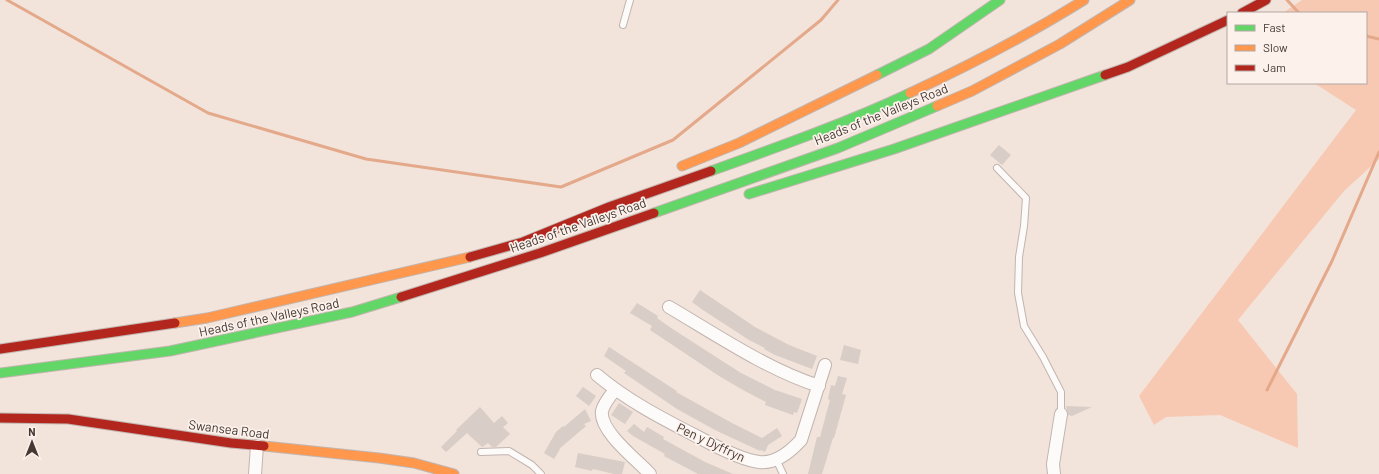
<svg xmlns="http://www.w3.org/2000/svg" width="1379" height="474" font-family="Barlow,sans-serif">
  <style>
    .green { fill: #f8c9b2 }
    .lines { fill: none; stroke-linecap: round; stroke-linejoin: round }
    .stream { stroke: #e4a98a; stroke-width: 3 }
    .building { fill: #d8cdc7 }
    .lane-casing { stroke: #c1b5af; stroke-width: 8 }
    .street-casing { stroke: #c1b5af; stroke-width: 14 }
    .fast-casing { stroke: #c1b5af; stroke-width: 11 }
    .slow-casing { stroke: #c1b5af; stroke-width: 11 }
    .jam-casing { stroke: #c1b5af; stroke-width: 11 }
    .lane { stroke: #fdfbfa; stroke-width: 6 }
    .street { stroke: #fdfbfa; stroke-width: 12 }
    .fast { stroke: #63d668; stroke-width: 9 }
    .slow { stroke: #ff974d; stroke-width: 9 }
    .jam { stroke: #b3261e; stroke-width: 9 }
    .labels { text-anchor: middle; stroke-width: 3.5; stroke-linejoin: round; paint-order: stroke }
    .street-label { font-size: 13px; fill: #443934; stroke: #fcf1eb }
  </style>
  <rect width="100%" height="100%" fill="#f2e3db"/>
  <path class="green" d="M1302,0h77v159l-35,32 -106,129 59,74 1,54 -78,-33 -54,2 -12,8 -15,-29 217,-286 -42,-27h52v-70h-83z"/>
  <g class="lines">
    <g class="stream">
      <path d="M7,0l201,113 158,46 195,28 112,-47 148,-120 17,-20"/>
      <path d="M1287,0l12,13"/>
      <path d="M1366,36l13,3"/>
      <path d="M1267,390l65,-129 47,-109"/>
    </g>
  </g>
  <g class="building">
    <path d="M999,145l12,10 -9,10 -12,-10z"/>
    <path d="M700,290l55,37 34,18 28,11 -5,13 -37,-14 -11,-6 1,-1 -16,-8 -46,-30 -11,-8z"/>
    <path d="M637,303l21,13 -1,2 14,10 70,45 34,17 27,9 -5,14 -3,-1 -1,3 -28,-10 1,-3 -23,-12 -24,-14 -69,-46 2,-4 -22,-13z"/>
    <path d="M844,345l17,5 -3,14 -18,-4z"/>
    <path d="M609,347l60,39 8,5 -1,1 56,31 30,15 15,-10 5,8 -14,9 -3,7 -4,-2 -1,1 -45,-21 -38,-21 -53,-36 2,-2 -22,-15z"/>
    <path d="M838,376l9,2 -5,16 4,1 -12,43h-1l-11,36h-14l9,-37h3l10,-37 -2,-1 3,-14 4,1z"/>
    <path d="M583,387l13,9 -7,10 -13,-10z"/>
    <path d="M619,403l14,9 -8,12 -14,-9z"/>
    <path d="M1066,406l26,1 -20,9 -4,-1z"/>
    <path d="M480,407l14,16 8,-7 6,7 -5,4 7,7 -14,13h-4l-4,-4 -6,4 -15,-14 -21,19 -5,-5 16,-16 -1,-1z"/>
    <path d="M585,409l6,12 -7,3 2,2 -27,23h1l-6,10 -10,-6 12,-21 7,-6 1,1z"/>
    <path d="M634,424l10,8 3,-5 17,10 -1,2 42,23 28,12h-35l-34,-18 1,-2 -32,-18 -6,-5z"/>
    <path d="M578,453l47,9 -3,12h-8l-21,-5 -1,2 -17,-4z"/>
  </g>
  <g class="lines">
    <defs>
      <g id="lane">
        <path d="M623,25l7,-25"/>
        <path d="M997,168l29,30 -2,28 -5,31 -1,36 6,33 19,31 18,35v22"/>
        <path d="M481,452l28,-1 23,14 9,9"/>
        <path d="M776,459l7,15"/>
      </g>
      <g id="street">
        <path d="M669,307c46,27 99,63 150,79"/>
        <path d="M597,375c32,27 68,45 105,64 15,8 40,21 57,23 16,2 32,-11 42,-22l24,-75"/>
        <path d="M615,390c-5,6 -11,13 -13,21 -3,20 35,49 48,63"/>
        <path d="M255,474l2,-28"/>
        <path d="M1054,474l-1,-10 8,-50"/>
      </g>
      <g id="fast">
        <path d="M877,75l52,-26 71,-49"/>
        <path d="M711,171c67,-24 135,-48 199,-78"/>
        <path d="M749,194l145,-45 211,-74"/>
        <path d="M654,213l184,-65 99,-42"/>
        <path d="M0,373l170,-22 182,-39 49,-15"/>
      </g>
      <g id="slow">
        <path d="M910,93c60,-28 118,-58 174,-93"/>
        <path d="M937,106l35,-15 88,-47 70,-44"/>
        <path d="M682,166l57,-23 138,-68"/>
        <path d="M175,323l32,-5 263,-61"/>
        <path d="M264,446l115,12 35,5 40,11"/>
      </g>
      <g id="jam">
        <path d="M1242,13l24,-13"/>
        <path d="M1105,75l23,-8 100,-47"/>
        <path d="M470,257l53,-15 86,-35 102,-36"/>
        <path d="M401,297l139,-44 114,-40"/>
        <path d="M0,349l175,-26"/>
        <path d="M0,418l68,1 163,24 33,3"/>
      </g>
    </defs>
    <use href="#lane" class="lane-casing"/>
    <use href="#street" class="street-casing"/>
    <use href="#fast" class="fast-casing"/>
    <use href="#slow" class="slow-casing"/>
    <use href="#jam" class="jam-casing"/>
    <use href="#lane" class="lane"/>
    <use href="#street" class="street"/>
    <use href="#fast" class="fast"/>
    <use href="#slow" class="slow"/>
    <use href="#jam" class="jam"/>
  </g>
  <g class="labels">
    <g class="street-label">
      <text transform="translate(881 114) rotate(-22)" y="5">Heads of the Valleys Road</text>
      <text transform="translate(578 225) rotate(-19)" y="5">Heads of the Valleys Road</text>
      <text transform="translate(269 317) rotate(-12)" y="5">Heads of the Valleys Road</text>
      <text transform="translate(229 429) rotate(7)" y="5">Swansea Road</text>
      <text transform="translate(711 442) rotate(25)" y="5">Pen y Dyffryn</text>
    </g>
  </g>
  <rect x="1227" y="12" width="140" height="72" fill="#fcf1eb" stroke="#b2a7a2"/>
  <rect x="1235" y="25" width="20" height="6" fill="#63d668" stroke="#b2a7a2"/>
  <text x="1263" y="32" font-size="12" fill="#443934">Fast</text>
  <rect x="1235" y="45" width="20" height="6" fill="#ff974d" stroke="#b2a7a2"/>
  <text x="1263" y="52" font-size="12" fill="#443934">Slow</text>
  <rect x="1235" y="65" width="20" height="6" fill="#b3261e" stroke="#b2a7a2"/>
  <text x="1263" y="72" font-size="12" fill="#443934">Jam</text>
  <g transform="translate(32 442)" stroke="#fcf1eb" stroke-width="3" paint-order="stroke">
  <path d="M0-3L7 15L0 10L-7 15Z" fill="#443934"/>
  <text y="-6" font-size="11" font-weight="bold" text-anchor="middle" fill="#443934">N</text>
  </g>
</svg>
